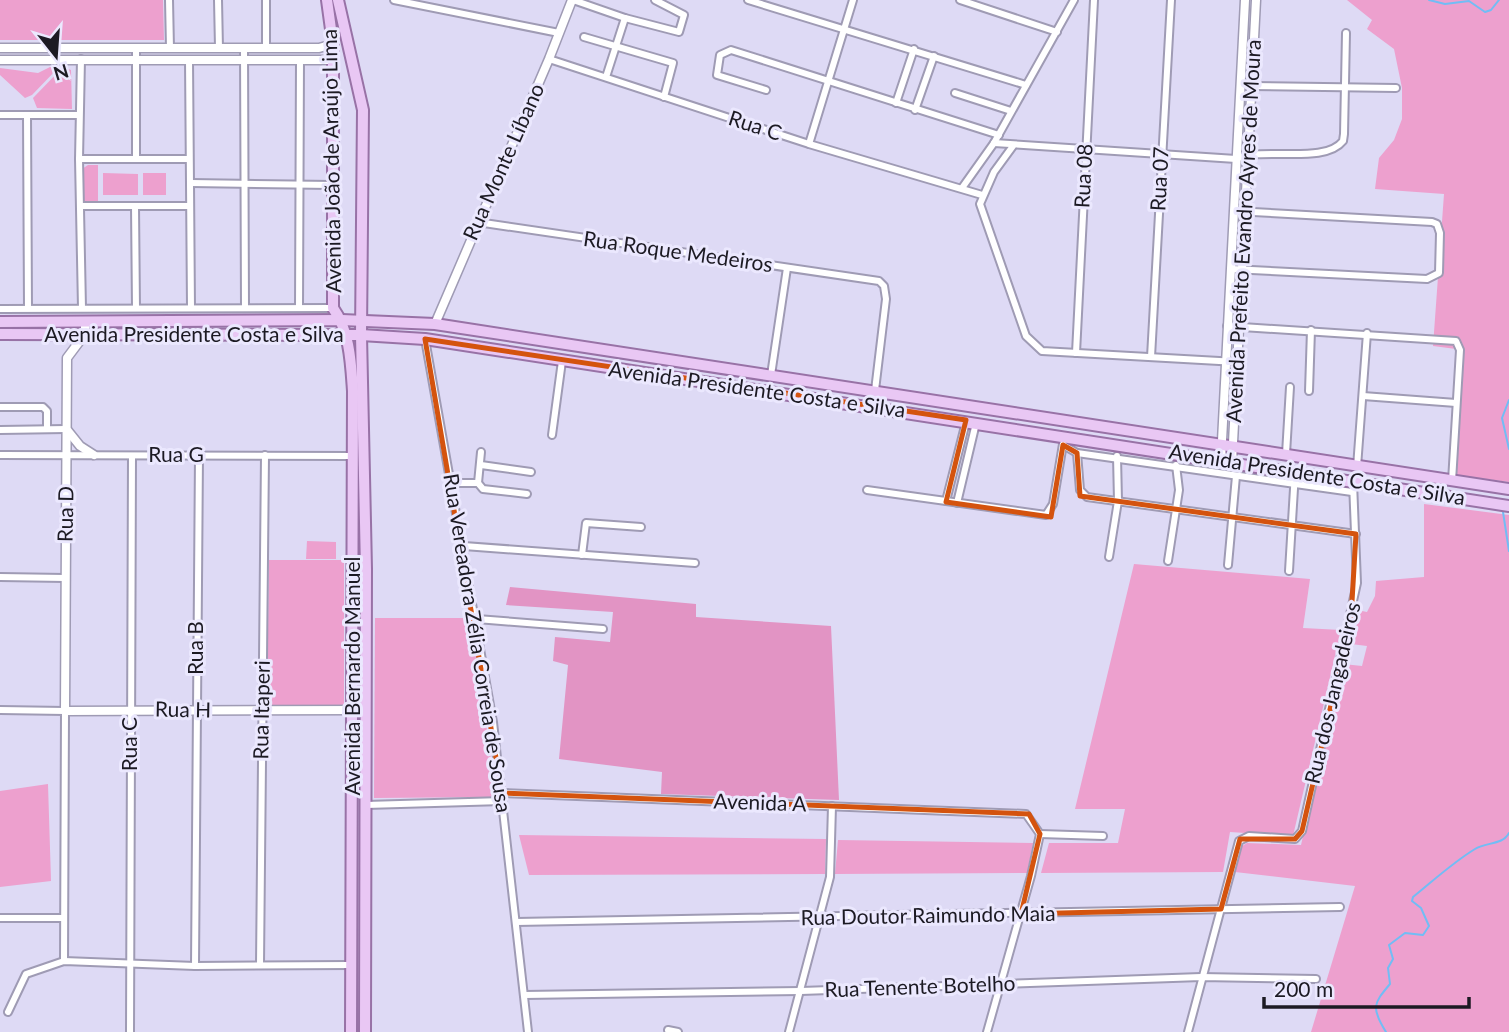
<svg xmlns="http://www.w3.org/2000/svg" width="1509" height="1032" font-family="Lato,sans-serif">
  <style>
    .green { fill: #eda0ce }
    .forest { fill: #e294c4 }
    .lines { fill: none; stroke-linecap: round; stroke-linejoin: round }
    .stream { stroke: #71bdf5; stroke-width: 2 }
    .minor-casing { stroke: #9f9bb4; stroke-width: 10 }
    .tertiary-casing { stroke: #9f9bb4; stroke-width: 11 }
    .primary-casing { stroke: #9872a6; stroke-width: 14 }
    .minor { stroke: #fff; stroke-width: 6 }
    .tertiary { stroke: #fff; stroke-width: 8 }
    .primary { stroke: #e9c7f4; stroke-width: 10 }
    .marked { fill: none; stroke: #d4530e; stroke-width: 5; stroke-linejoin: round }
    .labels { text-anchor: middle; stroke-width: 6; stroke-linejoin: round; paint-order: stroke }
    .street-label { font-size: 21px; fill: #1c1a23; stroke: #ebe8fe }
  </style>
  <rect width="100%" height="100%" fill="#dedaf5"/>
  <g class="green">
    <path d="M0,0h163l1,40h-164z"/>
    <path d="M1347,0h162v482l-61,-8 8,-125 -23,-3 11,-152 -69,-5 4,-31 15,-18 8,-21v-31l-8,-39 -27,-20 5,-9z"/>
    <path d="M50,67h9l-27,28 -7,3 -25,-23v-7l38,5z"/>
    <path d="M63,67l8,3 1,39 -35,-1 -4,-10z"/>
    <path d="M88,165h10v39l-15,-3 -1,-32z"/>
    <path d="M103,173l35,1v21h-35z"/>
    <rect x="143" y="173" width="23" height="22"/>
    <path d="M1424,504l85,11v517h-198l44,-146 -120,-14 4,-24 8,-5 54,2 42,-181 19,2 5,-20 -16,-2 6,-34 10,2 8,-16 1,-15 48,-4z"/>
    <path d="M307,541l29,1v17h-30z"/>
    <path d="M269,560h75v145l-73,1 -4,-4z"/>
    <path d="M1134,564l176,15 -7,49 38,2 -48,206 -63,-4 -7,40 -182,1 8,-30h69l7,-34h-50z"/>
    <path d="M375,618h97l24,179 -122,1z"/>
    <path d="M48,784l3,97 -51,6v-96z"/>
    <path d="M519,835l307,4 -1,35 -296,1z"/>
    <path d="M838,840l195,3 -6,30 -192,1z"/>
  </g>
  <path class="forest" d="M510,587l186,17v13l135,9 8,174 -178,-6 1,-22 -103,-13 9,-94 -15,-4 2,-24 55,5 3,-30 -107,-7z"/>
  <g class="lines">
    <g class="stream">
      <path d="M1429,0l16,4 24,-3 16,11 6,-2 8,-10"/>
      <path d="M1509,400l-7,18 7,31"/>
      <path d="M1503,512l6,39"/>
      <path d="M1386,1032c-15,-24 -13,-28 4,-48l-2,-16 5,-9 -4,-14 16,-12 18,2 6,-9 -8,-18 -9,-7 1,-4c20,-16 39,-34 62,-48 11,-7 28,-4 34,-16"/>
    </g>
    <defs>
      <g id="minor">
        <path d="M169,0l1,48"/>
        <path d="M218,0l1,48"/>
        <path d="M266,0v48"/>
        <path d="M394,0l165,33"/>
        <path d="M573,0l52,18 54,14 5,-17 -29,-15"/>
        <path d="M748,0l278,85"/>
        <path d="M960,0l97,32"/>
        <path d="M584,37l89,26 -9,34"/>
        <path d="M136,48v111"/>
        <path d="M244,49l1,259"/>
        <path d="M81,59l-2,100 3,149"/>
        <path d="M549,59l260,85 173,51"/>
        <path d="M189,60l2,248"/>
        <path d="M606,77l19,-59"/>
        <path d="M1251,86l145,2"/>
        <path d="M766,90l-49,-15 3,-20 11,-5 268,85"/>
        <path d="M955,93l56,18"/>
        <path d="M896,103l18,-54"/>
        <path d="M915,110l19,-54"/>
        <path d="M0,115h79"/>
        <path d="M27,115l1,193"/>
        <path d="M994,143l242,16c28,-13 88,6 107,-18l1,-7 2,-101"/>
        <path d="M809,144l44,-144"/>
        <path d="M1013,146l-19,26 -14,32 46,132 16,15 195,11"/>
        <path d="M79,159h110"/>
        <path d="M191,183l141,2"/>
        <path d="M962,188l32,-45 80,-143"/>
        <path d="M82,206h108"/>
        <path d="M135,206l1,102"/>
        <path d="M477,222l402,59 5,5 2,13 -13,108"/>
        <path d="M1231,269l196,10 12,-6 1,-40 -3,-9 -5,-2 -198,-11"/>
        <path d="M299,308l1,-248"/>
        <path d="M0,309l333,-1"/>
        <path d="M1227,326l229,15 4,9 -8,131"/>
        <path d="M425,339l68,383 35,310"/>
        <path d="M1076,353l18,-353"/>
        <path d="M1151,357l20,-357"/>
        <path d="M771,375l16,-107"/>
        <path d="M1309,391l2,-61"/>
        <path d="M1363,396l93,7"/>
        <path d="M0,407h43l4,4v18"/>
        <path d="M0,430l66,-1"/>
        <path d="M552,435l10,-74"/>
        <path d="M1063,445l14,8 275,39"/>
        <path d="M1077,453l3,37 7,7 269,37"/>
        <path d="M1286,454l4,-67"/>
        <path d="M0,455l352,1"/>
        <path d="M481,465l50,7"/>
        <path d="M1357,467l10,-134"/>
        <path d="M451,483h27l3,-31"/>
        <path d="M478,483l5,6 44,5"/>
        <path d="M867,490l179,25 7,-11 10,-60"/>
        <path d="M946,501l20,-79"/>
        <path d="M957,503l19,-80"/>
        <path d="M464,546l231,17"/>
        <path d="M582,555l4,-32 55,4"/>
        <path d="M1109,557l9,-56 -1,-45"/>
        <path d="M1168,561l11,-71 -3,-25"/>
        <path d="M1228,565l8,-89"/>
        <path d="M1289,571l6,-99"/>
        <path d="M0,577l65,1"/>
        <path d="M477,619l126,10"/>
        <path d="M0,710l65,1 -1,250"/>
        <path d="M502,793l524,21 14,20 -9,42 -44,156"/>
        <path d="M366,805l137,-4"/>
        <path d="M1040,834l63,2"/>
        <path d="M0,918h64"/>
        <path d="M516,922l824,-15"/>
        <path d="M260,965l5,-510"/>
        <path d="M195,966l4,-511"/>
        <path d="M524,995l277,-4 400,-14 115,2"/>
        <path d="M8,1012l18,-38 38,-13 131,5 156,-1"/>
        <path d="M668,1030l10,2"/>
        <path d="M130,1032l2,-576"/>
        <path d="M789,1032l41,-155 2,-71"/>
        <path d="M1188,1032l51,-191 10,-5 46,3 7,-8 55,-248 -4,-101"/>
      </g>
      <g id="tertiary">
        <path d="M0,48h319l14,-4"/>
        <path d="M0,60h333"/>
        <path d="M85,322v12l-18,24 -2,353 301,-1"/>
        <path d="M435,324l114,-265 23,-59"/>
        <path d="M68,431l12,15 14,9"/>
        <path d="M1221,460l24,-460"/>
        <path d="M1232,462l24,-462"/>
      </g>
      <g id="primary">
        <path d="M327,0l6,44v264c17,24 18,54 20,83l-2,641"/>
        <path d="M338,0l25,110 -2,225 5,234 -1,463"/>
        <path d="M0,322l342,-2 93,4 1074,165"/>
        <path d="M0,334l361,1 64,4 1084,167"/>
      </g>
    </defs>
    <use href="#minor" class="minor-casing"/>
    <use href="#tertiary" class="tertiary-casing"/>
    <use href="#primary" class="primary-casing"/>
    <use href="#minor" class="minor"/>
    <use href="#tertiary" class="tertiary"/>
    <use href="#primary" class="primary"/>
  </g>
  <path class="marked" d="M425,339l541,81 -20,82 105,15 12,-72 14,8 3,43 276,38 -5,84 -49,213 -7,8h-55l-19,70 -200,5 19,-80 -11,-20 -527,-21z"/>
  <g class="labels">
    <g class="street-label">
      <text transform="translate(755 126) rotate(18)" y="7">Rua C</text>
      <text transform="translate(332 161) rotate(-91)" y="7">Avenida João de Araújo Lima</text>
      <text transform="translate(504 162) rotate(-66)" y="7">Rua Monte Líbano</text>
      <text transform="translate(1084 176) rotate(-87)" y="7">Rua 08</text>
      <text transform="translate(1160 179) rotate(-87)" y="7">Rua 07</text>
      <text transform="translate(1244 231) rotate(-87)" y="7">Avenida Prefeito Evandro Ayres de Moura</text>
      <text transform="translate(678 252) rotate(8)" y="7">Rua Roque Medeiros</text>
      <text x="194" y="342">Avenida Presidente Costa e Silva</text>
      <text transform="translate(757 390) rotate(8)" y="7">Avenida Presidente Costa e Silva</text>
      <text x="176" y="462">Rua G</text>
      <text transform="translate(1317 475) rotate(9)" y="7">Avenida Presidente Costa e Silva</text>
      <text transform="translate(66 514) rotate(-89)" y="7">Rua D</text>
      <text transform="translate(477 643) rotate(81)" y="7">Rua Vereadora Zélia Correia de Sousa</text>
      <text transform="translate(196 648) rotate(-90)" y="7">Rua B</text>
      <text transform="translate(353 676) rotate(-90)" y="7">Avenida Bernardo Manuel</text>
      <text transform="translate(1333 693) rotate(-77)" y="7">Rua dos Jangadeiros</text>
      <text transform="translate(183 710) rotate(1)" y="7">Rua H</text>
      <text transform="translate(262 710) rotate(-89)" y="7">Rua Itaperi</text>
      <text transform="translate(130 744) rotate(-90)" y="7">Rua C</text>
      <text transform="translate(760 803) rotate(2)" y="7">Avenida A</text>
      <text transform="translate(928 916) rotate(-1)" y="7">Rua Doutor Raimundo Maia</text>
      <text transform="translate(920 987) rotate(-2)" y="7">Rua Tenente Botelho</text>
    </g>
  </g>
  <g transform="translate(56 56) rotate(163)" stroke="#ebe8fe" stroke-width="5" paint-order="stroke">
  <path d="M0-5L12 26L0 18L-12 26Z" fill="#1c1a23"/>
  <text y="-10" font-size="19" font-weight="bold" text-anchor="middle" fill="#1c1a23">N</text>
  </g>
  <path d="M1264 997v10h205v-10" fill="none" stroke="#1c1a23" stroke-width="3.5"/>
  <text x="1274" y="997" font-size="21" fill="#1c1a23" stroke="#ebe8fe" stroke-width="5" paint-order="stroke">200 m</text>
</svg>
